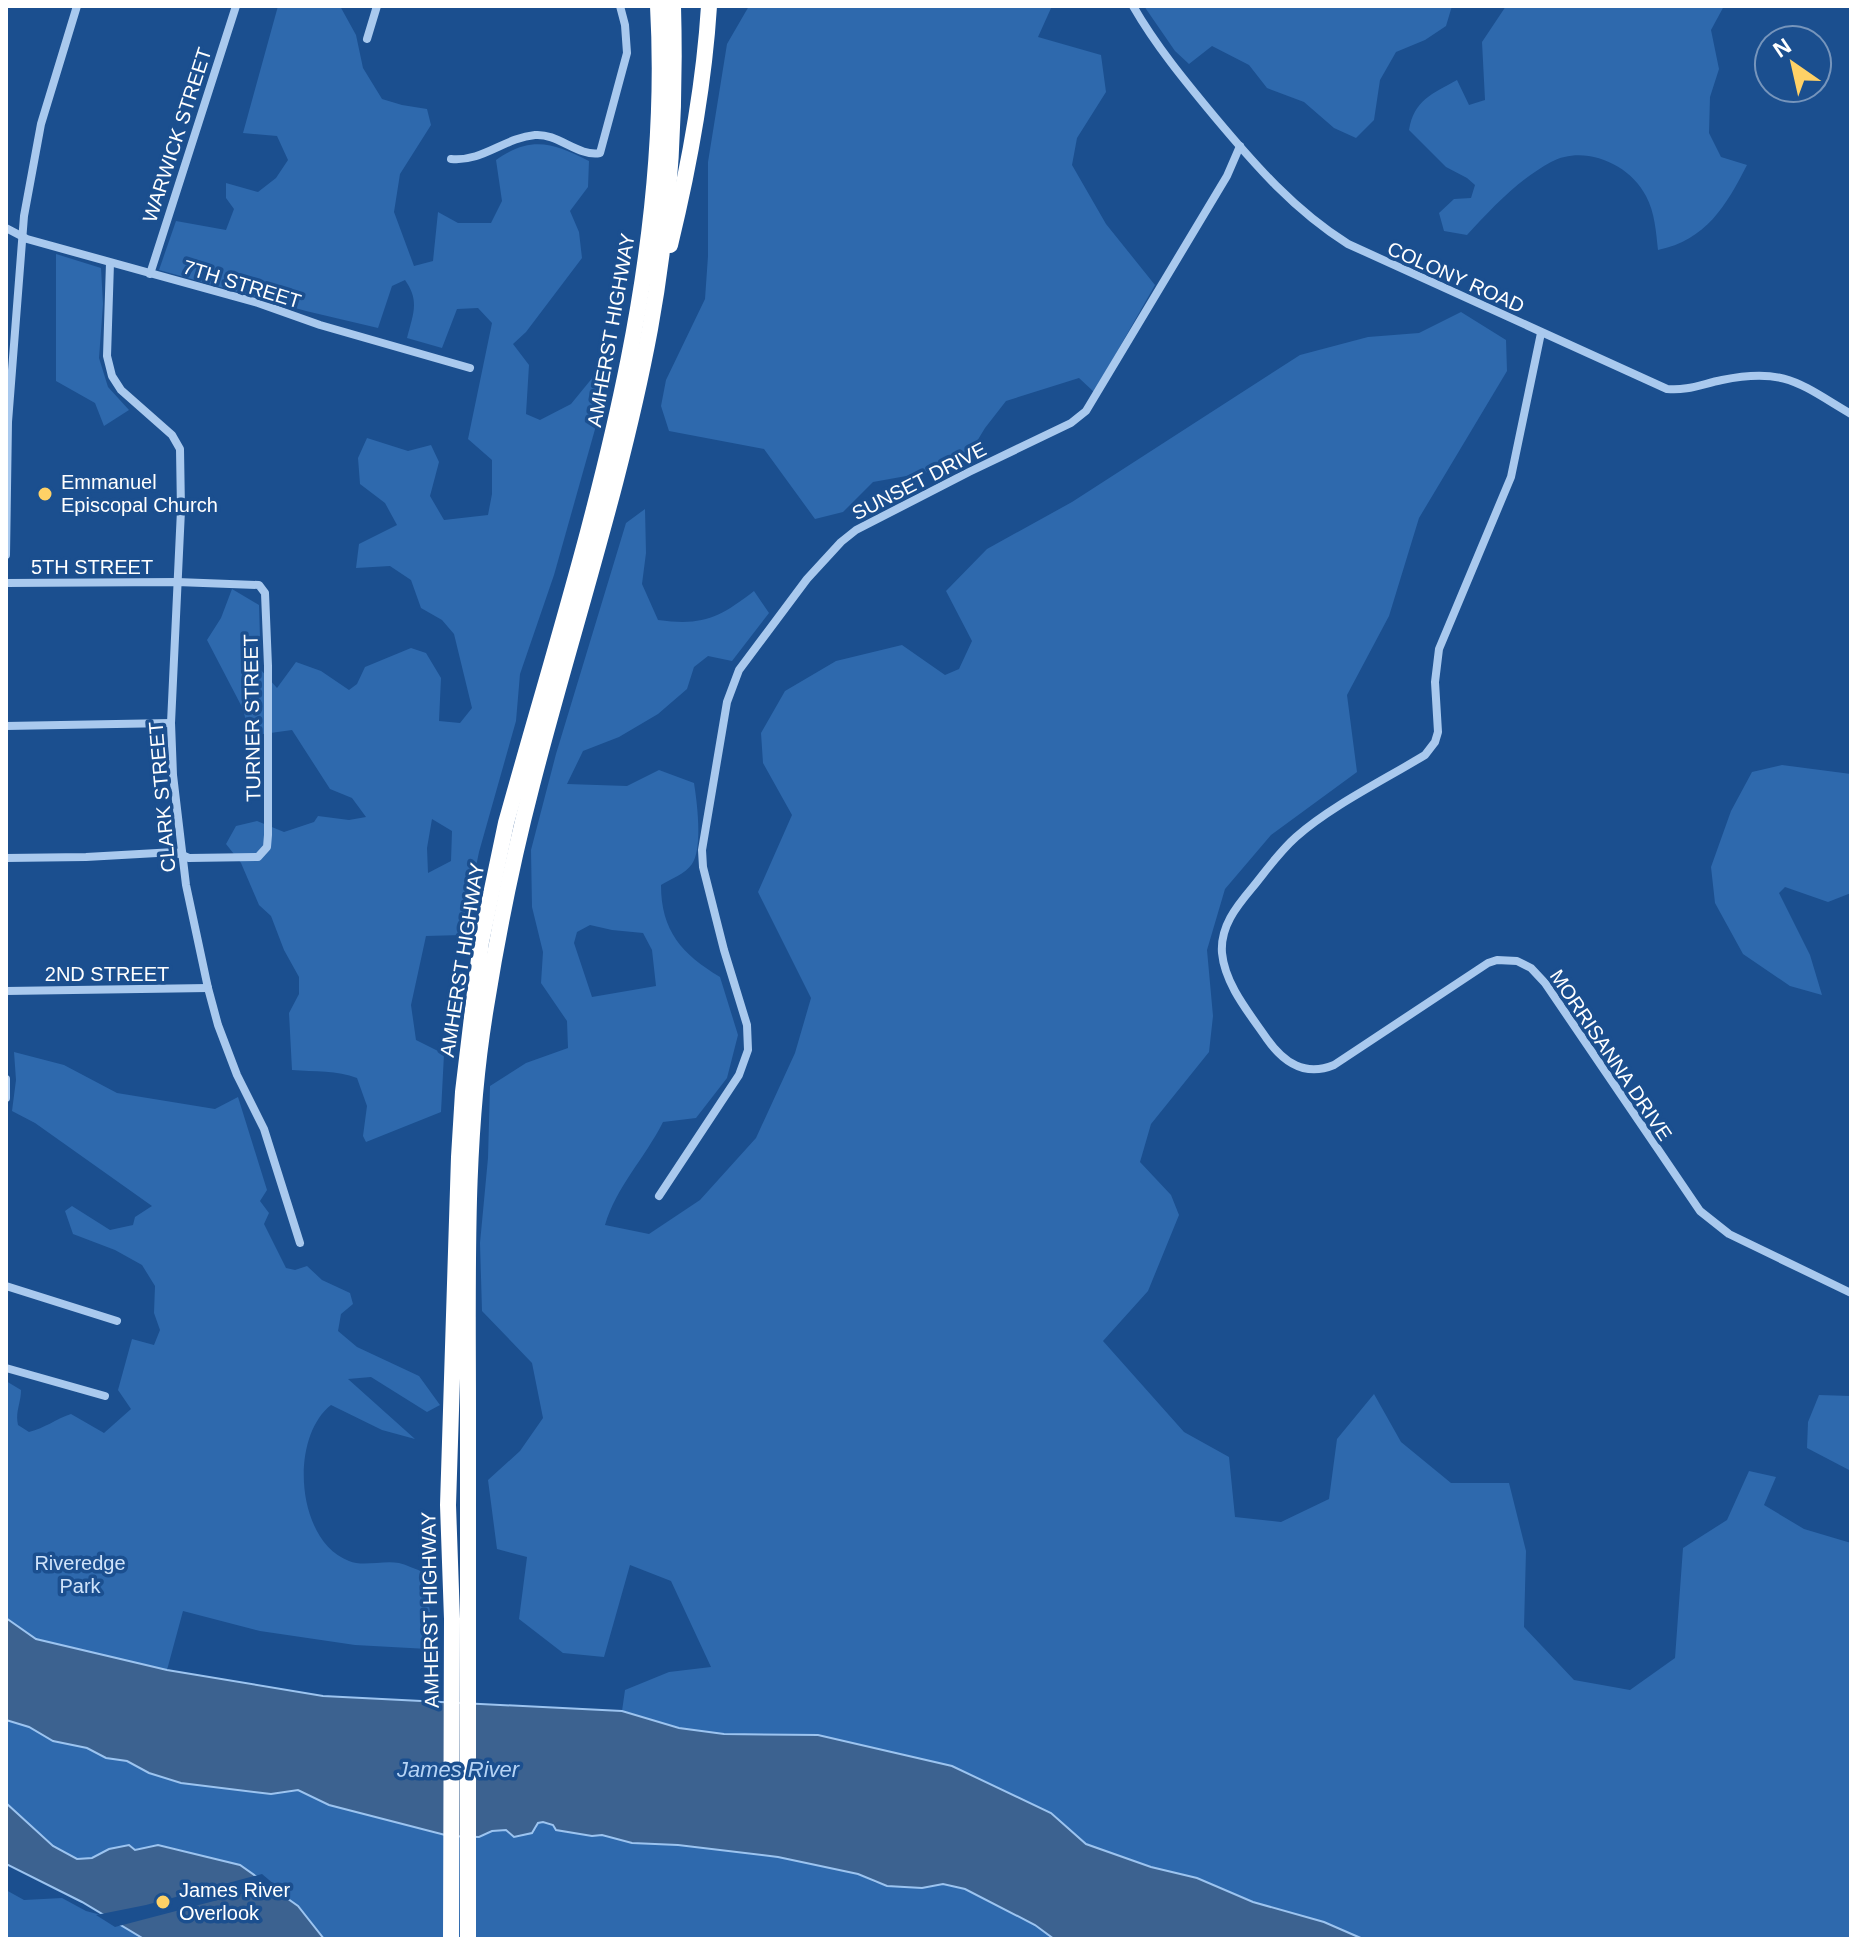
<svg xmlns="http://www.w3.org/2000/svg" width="1857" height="1945" font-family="Arial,sans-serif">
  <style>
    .green { fill: #2e69ad; fill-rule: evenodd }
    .water { fill: #3c6290; stroke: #9cc4f0; stroke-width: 2 }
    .pier { fill: #1b4f8f }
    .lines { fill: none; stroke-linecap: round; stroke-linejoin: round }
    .minor { stroke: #a9c9ee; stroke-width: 8 }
    .motorway { stroke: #fff; stroke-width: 16 }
    .poi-dot { fill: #ffd166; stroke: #1b4f8f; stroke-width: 3 }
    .labels { text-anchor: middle; stroke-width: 7; stroke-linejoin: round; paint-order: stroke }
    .street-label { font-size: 20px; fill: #fff; stroke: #1b4f8f }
    .poi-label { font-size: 20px; fill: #fff; stroke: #1b4f8f; text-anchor: start }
    .park-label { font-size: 20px; fill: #cfe3fa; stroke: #1b4f8f }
    .water-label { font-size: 22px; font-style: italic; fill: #b5d3f5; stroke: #1b4f8f }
  </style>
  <rect width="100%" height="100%" fill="#1b4f8f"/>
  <g class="green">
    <path d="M278,6h62l16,29 7,33 19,31 20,6 25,4 4,16 -31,49 -6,38 20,54 19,-5 5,-49 20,11h33l11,-22 -6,-41c35,-25 58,-17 93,1l-1,26 -18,24 9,21 3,26 -56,74 -13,12 16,21 -3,49 14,6 31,-16 27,-33 1,44 -45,160 -34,99 -4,47 -37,131 -17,83 -36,1 -15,69 5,35 28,14 -3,58 -75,30 -3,-6 4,-30 -10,-28c-20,-8 -42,-6 -65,-8l-3,-57 10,-19v-17l-15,-27 -13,-34 -12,-11 -18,-42 -15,-19 10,-18 21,-5 27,11 30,-10 4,-6 31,4 17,-3 -14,-19 -22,-9 -38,-59 -36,5 -8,-6 -5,-20 -36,-69 14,-22 11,-29 27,16 2,65 16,18 19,-26 25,9 28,19 8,-6 8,-17 46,-19 15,5 15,25 -2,43 21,2 12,-15 -18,-74 -12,-14 -21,-12 -10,-28 -21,-14 -34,2 3,-24 38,-19 -12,-22 -25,-19 -2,-26 9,-20 41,13 23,-6 8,17 -9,34 14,24 44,-5 4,-21v-34l-24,-21 24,-116 -14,-15 -21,1 -15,39 -35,-10c6,-24 13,-37 -2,-58l-13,6 -14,42 -72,-17 -147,-41 17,-49 50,9 8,-21 -8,-11v-15l32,9 18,-14 12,-18 -11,-24 -34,-3zM432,819l20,12 -1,30 -23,12 -1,-25z"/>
    <path d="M749,6h303l-14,31 63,18 5,37 -29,46 -5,27 34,59 49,61 -61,107 -15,-14 -73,23 -21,27 -23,38 -89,16 -30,30 -28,7 -51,-70 -95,-18 -8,-25 5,-26 39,-81 3,-43v-94l19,-118z"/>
    <path d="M1144,6h308l-6,20 -21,14 -29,12 -16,28 -6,40 -18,18 -22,-10 -30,-26 -37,-14 -18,-23 -37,-19 -23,18 -14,-13z"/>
    <path d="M1506,6h218l-13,24 8,39 -9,28 -1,36 12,24 26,8c-21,41 -41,75 -89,85 -2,-18 -3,-37 -12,-54 -16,-32 -62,-52 -95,-34 -33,18 -59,46 -84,73l-23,-4 -5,-18 15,-14 17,-1 4,-13 -8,-7 -21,-11 -37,-37c5,-30 23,-36 48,-50l12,25 16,-5 -3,-58z"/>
    <path d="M56,254l45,14 2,36 -4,54 9,29 21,23 -25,16 -9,-23 -39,-22z"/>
    <path d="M1461,312l45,28 1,31 -88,147 -30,98 -42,79 10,77 -86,63 -46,54 -18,61 6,66 -4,36 -58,72 -11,38 31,33 8,20 -31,76 -45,50 81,91 45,25 6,60 46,5 48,-23 8,-60 37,-45 27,48 50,41h58l17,68 -2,76 50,53 56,10 45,-32 8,-110 44,-28 22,-49 27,6 -12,28 40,24 47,14v396h-488l-39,-17 -70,-20 -57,-24 -46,-11 -65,-23 -35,-31 -99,-47 -134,-31 -94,-1 -45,-6 -57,-17 3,-21 44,-18 42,-5 -40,-86 -41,-16 -26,92 -41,-4 -44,-34 8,-62 -30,-8 -9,-69 32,-29 23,-33 -11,-55 -50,-52 -2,-68 8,-85 2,-72 36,-23 42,-15 -1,-27 -26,-38 2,-31 -11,-45 -1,-57 25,-96 70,-231 19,-14 1,44 -4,31 16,36c45,6 61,-2 96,-29l15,22 -37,48 -24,-5 -14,11 -7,22 -29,25 -39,23 -36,14 -16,33 60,2 32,-16 35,13c3,19 9,65 -2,81 -7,10 -21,15 -31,21 0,46 21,69 59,92l18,58 -11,43 -31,40 -33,4c-18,36 -47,65 -58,103l44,9 51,-34 56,-62 39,-85 16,-55 -53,-106 34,-77 -29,-52 -2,-30 24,-42 51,-30 66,-16 43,30 14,-6 13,-28 -26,-50 41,-42 85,-47 228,-147 68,-18 51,-4zM590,925l22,5 31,3 9,17 4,36 -64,11 -18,-54 3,-11z"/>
    <path d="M1782,765l69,9v119l-23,9 -43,-15 -6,6 31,62 12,40 -32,-9 -47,-32 -28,-51 -4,-36 20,-56 21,-39z"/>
    <path d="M14,1052l50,13 53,28 98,16 23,-12 29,93 -7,11 9,12 -5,11 22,44 9,2 12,-4 15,14 28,13 3,11 -12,10 -3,17 19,16 62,29 21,29 -13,7 -56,-35 -23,2 67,60 -33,-9 -51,-25c-42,33 -35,136 18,156 14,6 34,-1 50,2 8,2 16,6 24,9l8,45 -3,32 -73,-4 -95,-14 -77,-20 -16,59 -131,-31 -30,-21v-237l15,9c0,13 -6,22 -3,35l11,7c16,-4 27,-13 42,-18l33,19 27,-24 -13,-19 14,-51 22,6 6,-15 -6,-17 1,-27 -13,-21 -27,-15 -42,-16 -8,-23 7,-5 38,24 23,-5 2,-8 17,-11 -117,-83 -23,-12 4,-31z"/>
    <path d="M1819,1395l32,1v75l-44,-23 1,-26z"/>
    <path d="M6,1720l23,7 24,14 34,7 19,10 21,3 22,12 32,10 90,11 27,-4 31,15 120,31 30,1 13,-6 14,-1 8,7 22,-8 2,-6 5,-1 49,14 10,-1 30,8 46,2 100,12 80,17 18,9 46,5 21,-4 22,5 70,36 19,14h-730l-26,-33 -22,-15 -118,-46 -23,5 -6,-5 -20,4 -17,9 -15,1 -24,-13 -47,-43z"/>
    <path d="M6,1890l18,10 38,-2 24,13 79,21 12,7h-171z"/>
  </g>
  <g class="water">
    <path d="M6,1618l30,21 131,31 156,26 299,15 57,17 45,6 94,1 134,31 99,47 35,31 65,23 46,11 56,24 71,20 39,17h-309l-19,-14 -70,-36 -22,-5 -21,4 -35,-2 -29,-12 -80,-17 -100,-12 -46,-2 -30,-8 -10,1 -36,-6 -3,-5 -10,-3 -5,1 -6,10 -18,4 -8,-7 -14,1 -13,6 -30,-1 -120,-31 -31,-15 -27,4 -90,-11 -32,-10 -22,-12 -21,-3 -19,-10 -34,-7 -24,-14 -23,-7z"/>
    <path d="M6,1803l47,43 24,13 15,-1 17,-9 20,-4 6,5 23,-5 82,20 58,41 26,33h-180l-62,-37 -76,-38z"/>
  </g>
  <path class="pier" d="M262,1874l13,11 -160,42 -19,-12 50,-10z"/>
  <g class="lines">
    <g class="minor">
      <path d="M1133,6c23,40 52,75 81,110 41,49 80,94 134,128l319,145c20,2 35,-5 55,-9 63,-13 78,4 129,34"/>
      <path d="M367,39l10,-33"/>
      <path d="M451,159c32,3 53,-21 84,-24 23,-2 43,22 65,18l27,-100 -2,-28 -5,-19"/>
      <path d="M6,228l21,11 231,64 62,22 150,43"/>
      <path d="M110,263l-3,93 5,20 9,14 51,45 8,14 1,61 -10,213 2,52 13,110 22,103 10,37 19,50 27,54 36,114"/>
      <path d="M150,274l86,-268"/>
      <path d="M1541,333l-30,144 -72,172 -4,33 3,50 -3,10 -10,13c-41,25 -94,51 -129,82 -17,15 -30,34 -44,51 -16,19 -32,39 -30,65 3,32 28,61 45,86 17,24 38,38 67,26l154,-102 9,-3 20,1 14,7 14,15 155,228 29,23 122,59"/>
      <path d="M6,555l2,-133 16,-206 17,-92 36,-118"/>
      <path d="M6,583l171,-1 82,3 6,8 3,73v169l-1,12 -9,10 -69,1 -14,-6 -89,5 -80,1"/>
      <path d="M6,726l165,-3"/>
      <path d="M6,991l202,-3"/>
      <path d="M6,1079v19"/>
      <path d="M659,1196l80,-121 9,-25 -1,-25 -23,-75 -21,-83 -1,-17 25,-148 12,-32 68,-91 34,-37 15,-12 113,-58 102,-49 15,-12 141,-235 13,-30"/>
      <path d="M6,1286l111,35"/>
      <path d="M6,1368l99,28"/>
    </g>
    <g class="motorway">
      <path d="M670,245c19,-78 34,-159 39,-239"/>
      <path d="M451,1939l1,-320 -4,-114 11,-348 4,-65 18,-150 25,-119c74,-267 168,-536 152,-817"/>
      <path d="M468,1939c0,-177 0,-354 0,-531 0,-133 -4,-269 18,-401 12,-75 27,-149 46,-222 39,-152 89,-301 118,-456 19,-104 26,-217 23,-323"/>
    </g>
  </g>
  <g class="poi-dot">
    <circle cx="45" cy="494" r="8"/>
    <circle cx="163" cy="1902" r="8"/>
  </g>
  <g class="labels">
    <g class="street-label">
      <text transform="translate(177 135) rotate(-72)" y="7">WARWICK STREET</text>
      <text transform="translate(1456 277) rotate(24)" y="7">COLONY ROAD</text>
      <text transform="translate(242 284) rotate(17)" y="7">7TH STREET</text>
      <text transform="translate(611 330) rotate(-80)" y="7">AMHERST HIGHWAY</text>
      <text transform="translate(919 481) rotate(-27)" y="7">SUNSET DRIVE</text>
      <text x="92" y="574">5TH STREET</text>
      <text transform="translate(252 718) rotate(-91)" y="7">TURNER STREET</text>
      <text transform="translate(162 797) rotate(-95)" y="7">CLARK STREET</text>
      <text transform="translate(462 960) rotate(-81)" y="7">AMHERST HIGHWAY</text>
      <text x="107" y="981">2ND STREET</text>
      <text transform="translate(1611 1055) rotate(56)" y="7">MORRISANNA DRIVE</text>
      <text transform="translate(430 1610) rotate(-91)" y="7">AMHERST HIGHWAY</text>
    </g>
    <g class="poi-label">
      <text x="61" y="489">Emmanuel<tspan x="61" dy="23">Episcopal Church</tspan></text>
      <text x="179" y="1897">James River<tspan x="179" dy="23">Overlook</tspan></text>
    </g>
    <g class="park-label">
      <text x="80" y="1570">Riveredge<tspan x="80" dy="23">Park</tspan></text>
    </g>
    <g class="water-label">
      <text x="458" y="1777">James River</text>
    </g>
  </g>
  <rect width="1857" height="1945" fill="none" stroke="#ffffff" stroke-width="16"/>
  <g transform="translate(1793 64) rotate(326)"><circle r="38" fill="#1b4f8f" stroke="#7695bc" stroke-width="2"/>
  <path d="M0-6L14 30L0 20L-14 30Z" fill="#ffd166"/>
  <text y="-12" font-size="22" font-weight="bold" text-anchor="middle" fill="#ffffff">N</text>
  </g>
</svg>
